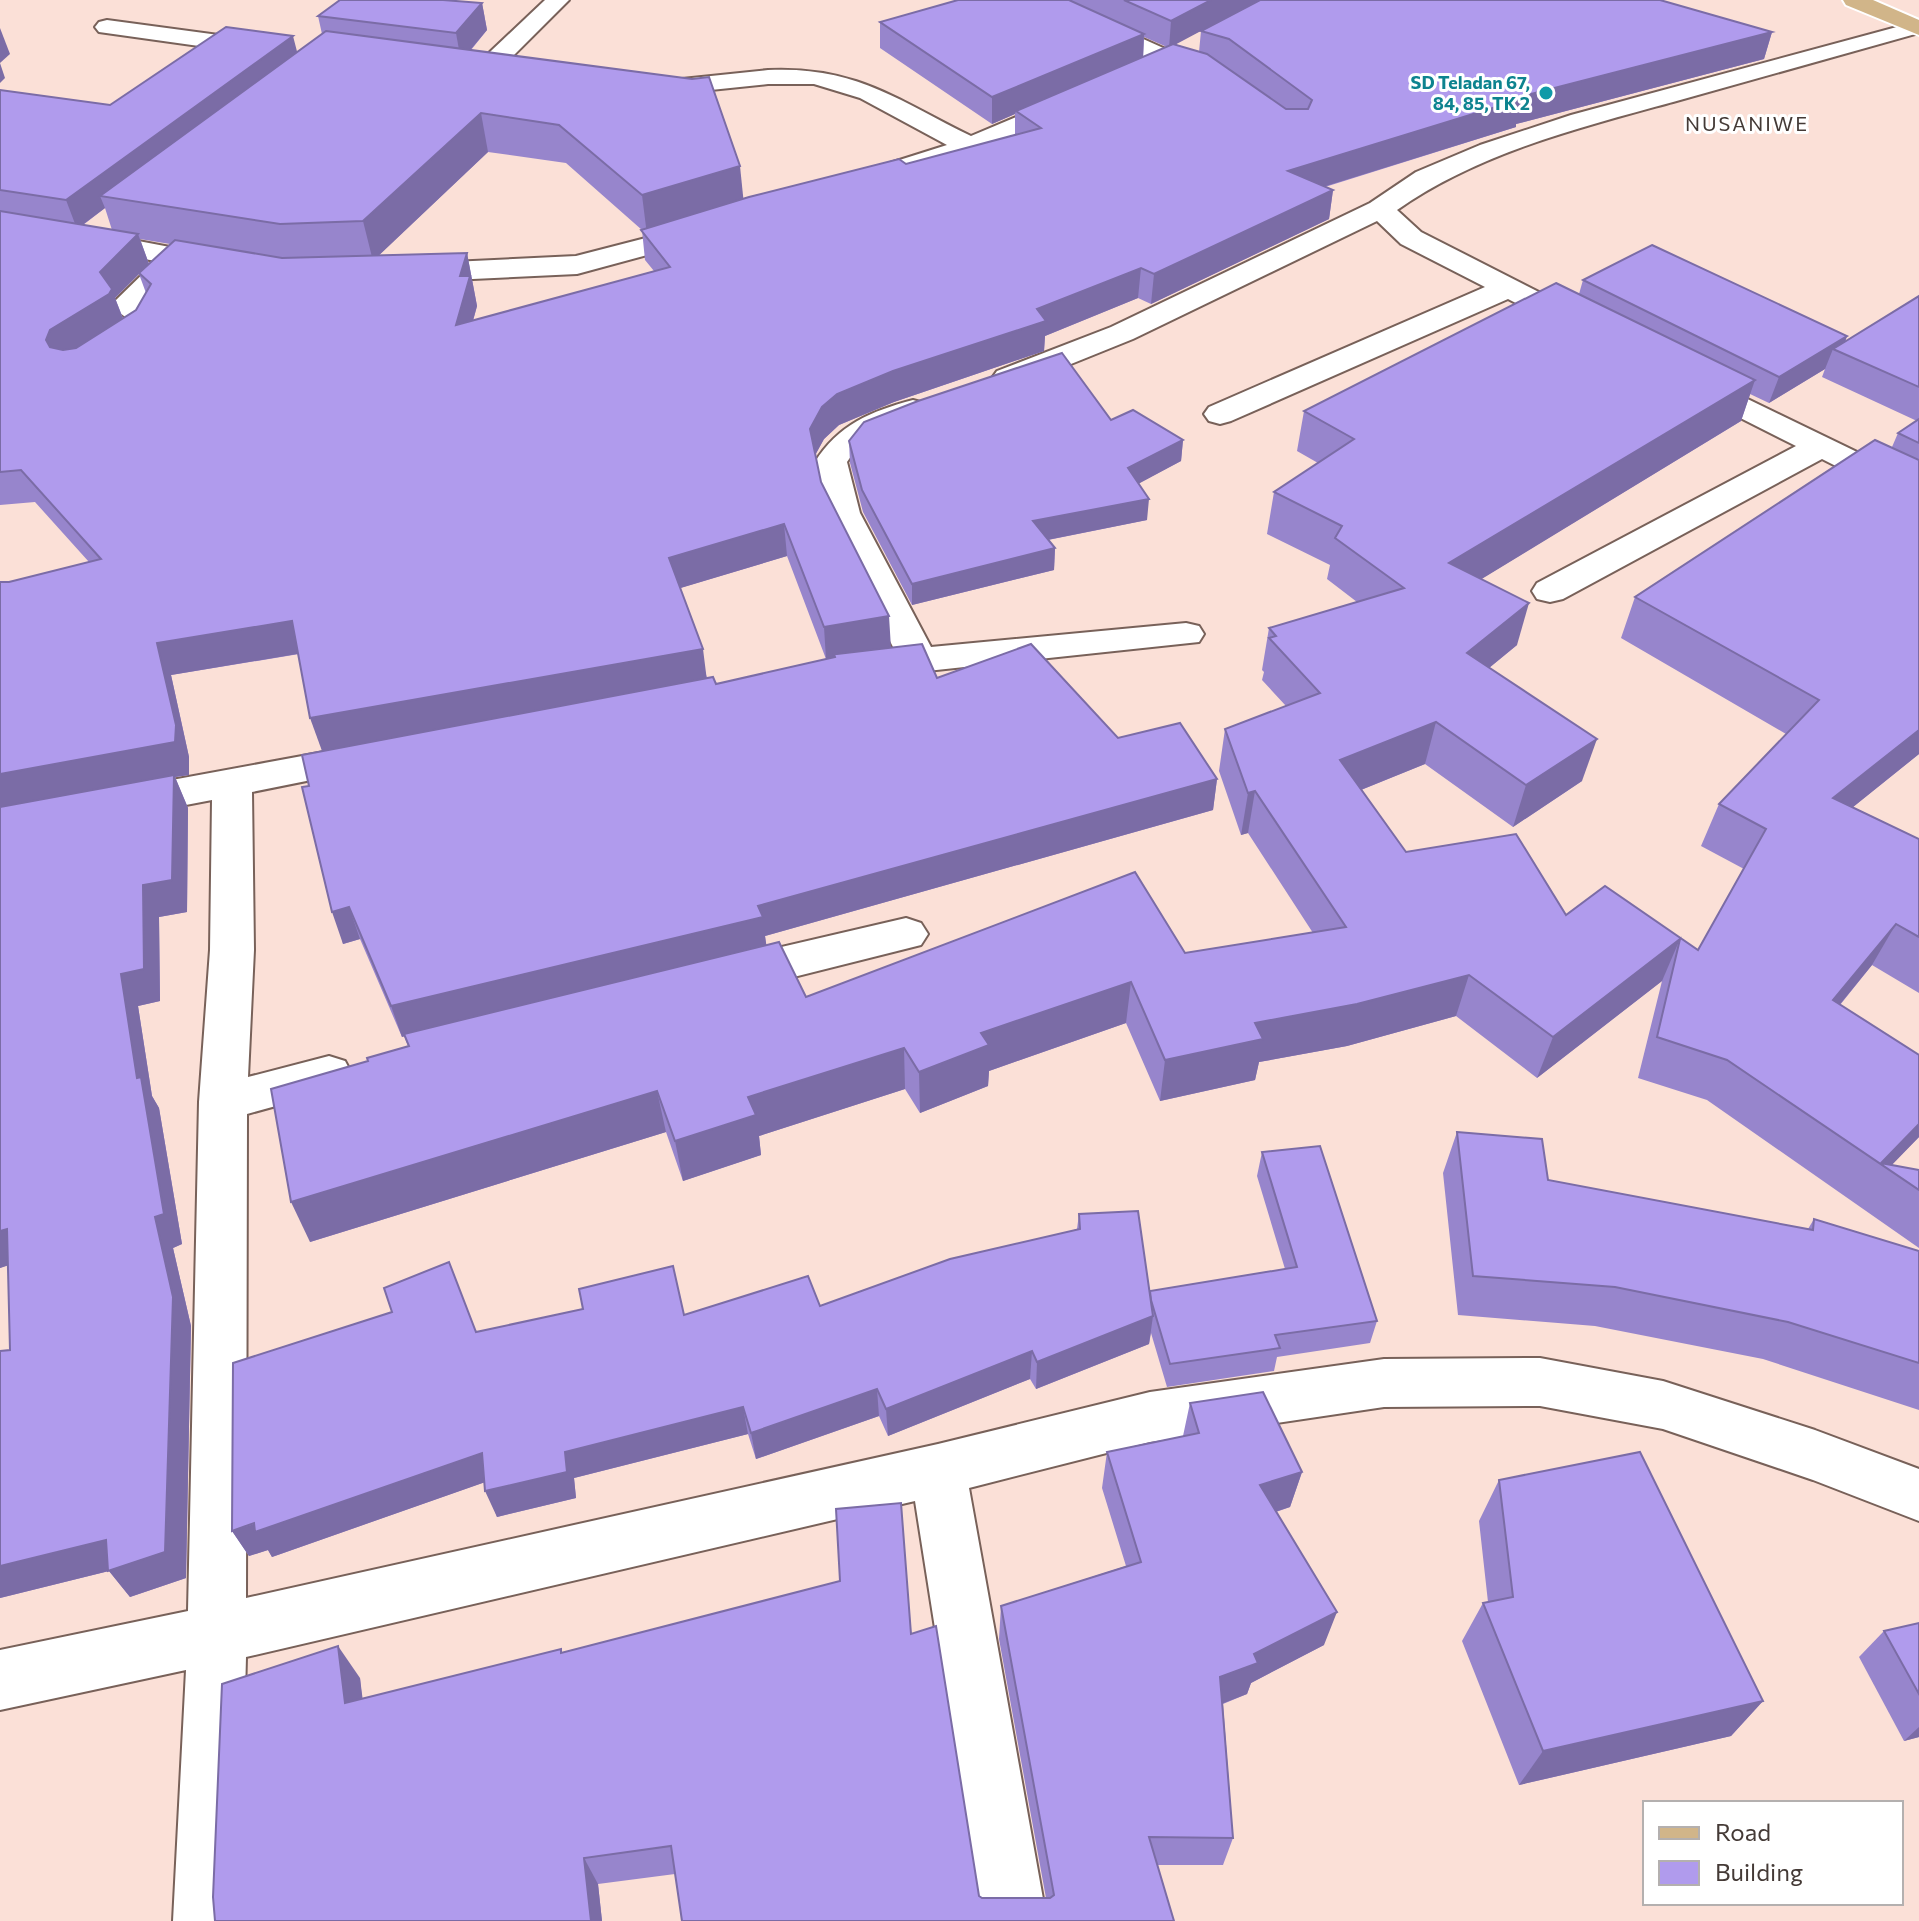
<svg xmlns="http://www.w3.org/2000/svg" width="1919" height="1921" font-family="Commissioner,sans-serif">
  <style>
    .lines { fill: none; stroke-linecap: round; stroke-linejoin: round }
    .minor-casing { stroke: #786159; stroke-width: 4 }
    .major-casing { stroke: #fff; stroke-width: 4 }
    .minor { fill: #fff; fill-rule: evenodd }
    .major { fill: #d1b589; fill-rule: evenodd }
    .wall { fill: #9785cc; fill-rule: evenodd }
    .shaded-wall { fill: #7b6ca6 }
    .building { fill: #b09bed; stroke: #7b6ca6; stroke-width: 2 }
    .culture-dot { fill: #0f9aa8; stroke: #fff; stroke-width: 3 }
    .labels { text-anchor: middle; stroke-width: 6; stroke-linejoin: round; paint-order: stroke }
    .far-culture-label { font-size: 18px; font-weight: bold; fill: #0d838f; stroke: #fff; text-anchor: end }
    .far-quarter-label { font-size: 20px; letter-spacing: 2px; fill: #443a36; stroke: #fff }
  </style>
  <rect width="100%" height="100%" fill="#fbe0d7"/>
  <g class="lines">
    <defs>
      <g id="minor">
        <path d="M545,0h24l-78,78h-18l-3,-5 3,-5z"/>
        <path d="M1026,0h30l123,55 3,5 -3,5 -37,16h-18l-3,-5 3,-5 26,-11 -121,-55z"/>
        <path d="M107,20l156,21 8,2 4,5 -4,5 -8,2 -164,-23 -4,-5 4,-5z"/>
        <path d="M1919,21v12c-82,23 -164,46 -246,69 -95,26 -195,51 -276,108l24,22 171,87 4,6 -4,6 -11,3 -11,-3 -62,-32 -277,122 -11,3 -11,-3 -5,-7 5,-7 276,-120 -84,-43 -24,-23 -244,118 -114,46 -11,2 -11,-2 -5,-7 5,-7 114,-44 259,-124 46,-31 64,-27 91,-30z"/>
        <path d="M768,70c88,-4 129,30 203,66l90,-38h18l4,5 -4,5 -100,44 -80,25 -9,-2 -4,-6 4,-6 57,-18 -87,-47 -46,-14h-46l-115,12 -9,-2 -3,-5 3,-5 9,-2z"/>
        <path d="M0,219l86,12 131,25 10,3 4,6 -4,6 -10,3 -34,-7 -39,37 15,13c-14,21 -32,43 -59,36l-4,-6 32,-28 -8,-6 -6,-11 42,-41 -156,-26z"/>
        <path d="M700,224l10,2 4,6 -4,6 -133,36 -168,8 -10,-3 -4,-6 4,-6 10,-3 167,-8z"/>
        <path d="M1692,372l227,110v23l-12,-3 -85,-43 -259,140 -13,3 -13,-3 -5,-8 5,-8 259,-137 -115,-58 -5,-7 5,-7z"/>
        <path d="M913,400l11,3 5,7 -5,7c-28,9 -60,18 -77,45l13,51 71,134 255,-24 13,3 5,8 -5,8 -309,33 -13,-4 -6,-8 6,-8 18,-4 -69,-138 -11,-51c23,-37 56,-51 98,-62z"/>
        <path d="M362,745l14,4 6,9 -6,9 -124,25 2,158 -6,127 81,-21 16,5 7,13 -7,13 -98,27 -1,484 692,-154 212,-52 234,-33 156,-1 123,23 152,49 104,39v52l-106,-41 -150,-51 -123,-23 -156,1 -234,35 -181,46 78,433h-66l-66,-420 -669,156 -7,264h-66l13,-251 -186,40v-60l188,-39 11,-509 11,-152 2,-150 -89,17 -14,-4 -6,-10 6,-10 14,-4z"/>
        <path d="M906,918l15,5 7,11 -7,11 -191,48 -16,-5 -6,-12 6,-12 16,-5z"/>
      </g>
      <path id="major" d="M1843,0h30l46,20v15l-73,-30z"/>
    </defs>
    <use href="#minor" class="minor-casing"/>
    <use href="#major" class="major-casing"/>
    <use href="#minor" class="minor"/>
    <use href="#major" class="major"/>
  </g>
  <g class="wall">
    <path d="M958,0h301l-84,44 24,8 2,-21 571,1 -8,27 -248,65v3l-191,60 8,3 -4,29 -178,85 -13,-6 -93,38 -1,15 -150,51 -55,23 -15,14 -9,16 6,27 69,166 47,30 181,60 99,41 -4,31 -448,126 1,9 40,52 379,-44 128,-20 -65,-100 -7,2 -22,-64 6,-42 61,-23 -24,-26 2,-8 -2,-2 7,-42 88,-26 -30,-23 3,-14 -63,-31 7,-42 44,-29 -21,-12 7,-40 275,-117 4,-14 264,56 -2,6 74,-46v458l-66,53 66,32v154l-47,-28 -32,40 79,50v82l-28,28 28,5v78l-212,-148 -69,-22 24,-97 -125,97 -81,-62 -109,30 -88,16 -4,18 -95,21 -34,-78 -137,48 -1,15 -68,27 -15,-24 -146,47 2,19 -78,26 -17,-49 -356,110 58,-181 40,-15 -4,-10 -2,1 -42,-98 -17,5 -34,-158 47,-42 -57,-90 -128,21 18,82v18l-14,2 13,31 -1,104 -28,5 1,84 -22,5 14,90 7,12 23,136 -9,4 18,78 -5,252 -56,19 -21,-26 -109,27v-247l10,-1 -2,-85 -8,3v-686h9l80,-20 -54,-60 -35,3v-415l110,15 187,-53 25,-18 -4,-18 164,-13 5,27 -16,20 272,149 163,-35 109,-29v-21l-23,10 -112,-76v-26zM1144,37l23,10 -24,10zM488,152l78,11 76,67 3,30 9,11 -181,50 4,-15 -10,-53 -88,2zM105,208l7,22 -29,-5zM140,239l30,5 -21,20zM139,274l7,19 -10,17 -13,8 -8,-20zM1825,369l-3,8 95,44 -19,12 -6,14 -257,150 -14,41 165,96 -67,70 -18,42 43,23 -46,81 -93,-64 -39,29 -160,-63 -45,-62 64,-26 88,63 69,-46 -93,-113 28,-23 -36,-66 260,-158 9,-27 19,9zM787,556l39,103 -110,25 -9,-6 -27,-90z"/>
    <path d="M1111,420l72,20 -2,21 -42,22 8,37 -99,20 7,8 -1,22 -142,35 -49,-93 -13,-49 -1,-22z"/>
    <path d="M1457,1132l91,48 260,49 6,-10 105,32v159l-156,-51 -168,-33 -137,-11 -15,-142z"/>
    <path d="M1262,1152l115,169 -7,22 -93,14 -3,14 -107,16 -16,-54 -2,11 -113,45 -6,-10 -142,57 -9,-20 -123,43 -8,-25 -174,44 2,20 -79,19 -12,-35 -213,75 -4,-7 -19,6 -17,-25 244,-199 208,-17 136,-9 257,-77 2,-15 71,77 135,-22 -28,-93z"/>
    <path d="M1190,1403l112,69 -12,35 -14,5 48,133 -73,38 -4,11 -24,10 10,134 -10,27h-66l17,56 -499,-47 -77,10 4,37h-387l145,-243 2,21 200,-46 349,-19 68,262 3,2h64l-47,-259 2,-33 125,-40 -24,-78 5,-36 76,-16z"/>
    <path d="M1499,1480l264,221 -32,35 -212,49 -57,-144 21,-38 5,-1 -9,-81z"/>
    <path d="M1919,1623v114l-15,4 -45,-84 25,-26z"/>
  </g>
  <g class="shaded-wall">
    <path d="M1211,0h48l-90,48 2,-27z"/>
    <path d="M482,3l5,27 -26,31 -5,-28z"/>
    <path d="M0,28l10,26 -10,9z"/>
    <path d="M1772,32l-8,27 -248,65v3l-232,72 4,-28 231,-74z"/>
    <path d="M1144,34l-1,26 -127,51 -1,3 -23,10v-27z"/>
    <path d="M293,36l7,27 -200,133 5,12 -28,21 -11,-29z"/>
    <path d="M0,63l5,15 -5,5z"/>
    <path d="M481,113l7,39 -115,109 -10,-40z"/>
    <path d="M740,166l4,39 -97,30 -5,-40z"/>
    <path d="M1333,190l-4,29 -178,85 3,-30z"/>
    <path d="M138,234l11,30 -34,34 8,21 -65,51 -12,-30 4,-10 50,-58z"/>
    <path d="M467,253l10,53 -14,50 -7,-31 4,-49z"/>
    <path d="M1141,268l-3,30 -93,38 -1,15 -150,51 -55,23 -15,14 -12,22 -2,-32 12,-22 15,-13 200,-85z"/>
    <path d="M1847,336l-6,17 -8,-4 -8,20 -56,34 10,-26z"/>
    <path d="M1755,380l-14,41 -302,184 10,-42z"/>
    <path d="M1183,440l-2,21 -54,29 1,-22z"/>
    <path d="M1149,499l-2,21 -115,23 1,-22z"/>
    <path d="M784,524l3,32 -113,34 -5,-32z"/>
    <path d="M1055,548l-1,22 -142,35v-21z"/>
    <path d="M1529,603l-12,42 -61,50 11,-42z"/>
    <path d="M889,616l2,32 -57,6v4l-8,1 -2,-32z"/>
    <path d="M292,621l11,32 -132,22 18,82v18l-14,2 13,31 -1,104 -28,5 1,84 -22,5 14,90 7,12 23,136 -9,4 18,78 -5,252 -56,19 -21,-26 -109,27v-32l106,-26 -106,-730v-36l157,-131z"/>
    <path d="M703,649l4,32 -385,70 -12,-33z"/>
    <path d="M1436,722l-11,42 -94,38 9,-42z"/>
    <path d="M1919,730v24l-107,86 21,-42z"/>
    <path d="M1597,739l-15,42 -69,46 13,-42z"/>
    <path d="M1217,779l-4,31 -448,126 2,13 -365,88 -11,-31z"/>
    <path d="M1255,791l-7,42 -7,2 7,-42z"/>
    <path d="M349,907l11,32 -17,5 -11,-32z"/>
    <path d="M1896,924l-24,41 -62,76 23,-41z"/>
    <path d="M1680,939l-18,42 -125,97 16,-41z"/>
    <path d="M1469,975l-13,41 -109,30 -88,16 -4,18 -95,21 5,-41 90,-37z"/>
    <path d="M1131,982l-5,41 -137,48 -1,15 -68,27 -1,-41 62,-39z"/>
    <path d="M904,1048l1,41 -146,47 2,19 -78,26 -8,-40 73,-44z"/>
    <path d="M657,1091l9,41 -356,110 -19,-40z"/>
    <path d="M1919,1124v13l-31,32 -8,-6z"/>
    <path d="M7,1229l21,30 -28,9v-37z"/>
    <path d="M1153,1316l-4,28 -113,45 1,-27z"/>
    <path d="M1032,1351l-2,28 -142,57 -2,-27z"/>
    <path d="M877,1389l2,27 -123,43 -5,-26z"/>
    <path d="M743,1407l5,27 -174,44 2,20 -79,19 -12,-26 80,-39z"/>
    <path d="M482,1453l12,26 -222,78 -4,-7 -19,6 -17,-25z"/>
    <path d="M1302,1472l-12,35 -40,13 10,-35z"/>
    <path d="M1337,1612l-13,33 -73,38 -4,11 -36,14 9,-31 34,-23z"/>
    <path d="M338,1646l22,32 7,56 -22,-31z"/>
    <path d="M1763,1701l-32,35 -212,49 24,-34z"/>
    <path d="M1919,1727v10l-15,4z"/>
    <path d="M584,1858l14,26 4,37h-11z"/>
  </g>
  <g class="building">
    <path d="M340,0h103l39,3 -26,30 -138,-17z"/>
    <path d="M958,0h111l75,34 -152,63 -112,-75z"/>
    <path d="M1124,0h87l-40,21z"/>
    <path d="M1260,0h400l112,32 -253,65 3,2 -234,72 45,19 -179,84 -13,-6 -104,41 9,12 -153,50 -56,23 -15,13 -12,22 11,53 68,134 -65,11 -40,-103 -115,34 34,91 -393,69 -18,-97 -135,22 19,82 -1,17 -175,32v-192h9l92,-23 -80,-89 -21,2v-261l138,23 -38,38 12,17 -3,5 -59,36 -4,10 4,7 13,3 13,-2 60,-38 15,-26 -12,-11 36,-33 107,18 185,-5 -7,23h10l-14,49 214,-58 -29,-37 108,-33 150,-38 7,5 135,-36 -25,-17 157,-67 34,10 79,55h22l4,-9 -83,-61 -28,-8z"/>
    <path d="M226,27l67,9 -227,164 -66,-10v-100l110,15z"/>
    <path d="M326,31l366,48 17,-2 31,89 -98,29 -83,-70 -78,-12 -118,108 -83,3 -180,-28z"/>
    <path d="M1652,245l195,91 -68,41 -196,-97z"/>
    <path d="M1556,283l199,97 -306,183 80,40 -62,50 130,86 -71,46 -90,-63 -96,38 66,92 110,-18 50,81 39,-29 93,64 68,-121 -47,-25 100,-104 -184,-103 240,-157 44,20v270l-86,68 86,41v98l-23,-13 -63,76 86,55v69l-38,39 38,7v20l-192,-130 -70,-23 23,-98 -127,98 -84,-62 -112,29 -102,19 8,16 -98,21 -34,-78 -150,51 8,12 -70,27 -15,-24 -156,49 8,18 -81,26 -18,-50 -366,111 -20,-113 97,-28 -1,-3 42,-12 -5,-12 375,-92 27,55 329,-125 50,81 161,-26 -91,-136 -7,2 -23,-64 95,-36 -51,-55 7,-2 -7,-8 135,-40 -69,-50 7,-12 -68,-34 80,-53 -50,-28z"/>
    <path d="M1919,296v91l-86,-38z"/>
    <path d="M1062,353l49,67 22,-10 50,30 -55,28 21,31 -116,22 22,27 -143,36 -50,-94 -13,-49 15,-19 54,-21z"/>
    <path d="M1919,419v24l-21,-10z"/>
    <path d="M922,644l15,34 94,-34 87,94 62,-15 37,56 -459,127 5,11 -372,89 -42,-99 -17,5 -30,-125 7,-1 -7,-31 411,-78 3,7 119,-27 -1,-3h3z"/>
    <path d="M174,775l-2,105 -29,5 1,84 -23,5 16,104 4,-1 23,137 -9,3 18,80 -8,255 -57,19 -2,-31 -106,26v-215l10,-1 -3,-121 -7,2v-424z"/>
    <path d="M1457,1132l85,7 6,41 265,50 1,-11 105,32v112l-131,-41 -173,-35 -142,-11z"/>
    <path d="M1320,1146l57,175 -102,14 5,13 -110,16 -19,-64 -1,-9 147,-24 -35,-115z"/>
    <path d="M1138,1211l15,105 -116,46 -5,-11 -146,58 -9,-20 -126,44 -8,-26 -178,45 2,20 -82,19 -3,-38 -227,79 -1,-9 -22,8 1,-168 159,-51 -8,-24 65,-26 27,70 107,-23 -4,-20 94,-23 11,49 124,-39 12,30 130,-47 130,-30 -1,-15z"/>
    <path d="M1263,1392l39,80 -42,13 77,127 -83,42 4,9 -38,14 13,161 -84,-1 25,84h-492l-11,-75 -87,12 7,63h-376l-2,-24 9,-213 116,-38 7,57 216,-54v4l279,-72 -4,-72 65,-6 10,131 25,-8 43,270 3,2h68l4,-3 -53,-289 140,-44 -34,-110 92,-19 -9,-30z"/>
    <path d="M1640,1452l123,249 -220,50 -60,-148 30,-6 -14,-117z"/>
    <path d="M1919,1623v71l-35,-63z"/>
  </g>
  <circle class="culture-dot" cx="1546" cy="93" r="8"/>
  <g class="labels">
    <g class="far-culture-label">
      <text x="1530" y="89">SD Teladan 67,<tspan x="1530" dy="21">84, 85, TK 2</tspan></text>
    </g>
    <g class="far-quarter-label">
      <text x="1747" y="131">NUSANIWE</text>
    </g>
  </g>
  <rect x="1643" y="1801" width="260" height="104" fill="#ffffff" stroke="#b4b0af" stroke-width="2"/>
  <rect x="1659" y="1827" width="40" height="12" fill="#d1b589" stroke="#b4b0af" stroke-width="2"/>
  <text x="1715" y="1841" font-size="24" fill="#443a36">Road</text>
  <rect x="1659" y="1861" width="40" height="24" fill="#b09bed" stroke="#b4b0af" stroke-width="2"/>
  <text x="1715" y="1881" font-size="24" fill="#443a36">Building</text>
</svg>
